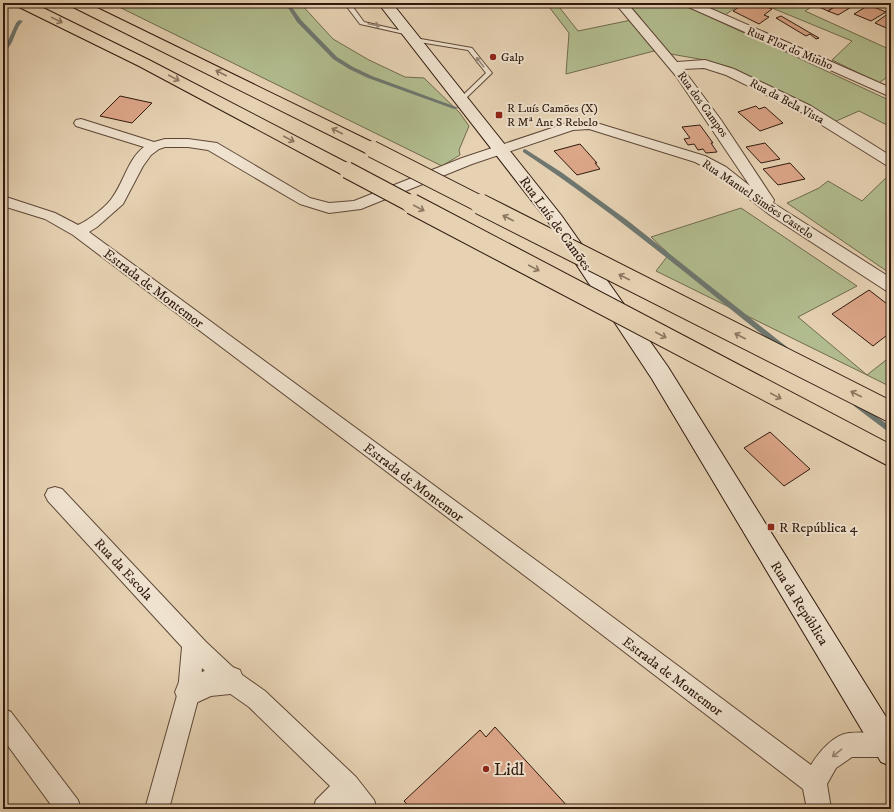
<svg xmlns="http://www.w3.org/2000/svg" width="894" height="812" font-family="'IM FELL DW Pica',serif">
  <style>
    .green { fill: #b2bd8f; stroke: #716b4e }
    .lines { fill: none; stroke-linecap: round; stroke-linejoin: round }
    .stream { fill: #6e7770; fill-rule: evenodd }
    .building { fill: #dca689; stroke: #30190e }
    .service-casing { stroke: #5e4737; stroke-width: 2 }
    .minor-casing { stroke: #5e4737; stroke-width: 2 }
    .tertiary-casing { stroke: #5e4737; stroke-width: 2 }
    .secondary-casing { stroke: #30190e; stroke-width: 2 }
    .motorway-casing { stroke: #30190e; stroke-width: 2 }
    .service { fill: #efe2ce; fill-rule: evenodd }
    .minor { fill: #efe2ce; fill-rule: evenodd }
    .tertiary { fill: #efe2ce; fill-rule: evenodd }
    .secondary { fill: #efe2ce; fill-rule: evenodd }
    .motorway { fill: #e6d2b3; fill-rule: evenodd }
    .motorway-bridge-far1-casing { stroke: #30190e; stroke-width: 18; stroke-linecap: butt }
    .motorway-bridge-casing { stroke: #30190e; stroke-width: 22; stroke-linecap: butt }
    .motorway-bridge-far1 { stroke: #e6d2b3; stroke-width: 16 }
    .motorway-bridge { stroke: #e6d2b3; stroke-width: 20 }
    .oneway { stroke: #8b7660 }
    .oneway2 { stroke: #998878 }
    .poi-dot { fill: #8f2418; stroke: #efe2ce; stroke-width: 1.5 }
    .labels { text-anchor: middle; stroke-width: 4; stroke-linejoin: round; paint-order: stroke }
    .far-street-label { font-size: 12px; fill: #30190e; stroke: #efe2ce }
    .far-poi-label { font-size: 12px; fill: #30190e; stroke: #efe2ce; text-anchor: start }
    .street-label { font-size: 14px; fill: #30190e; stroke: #efe2ce }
    .poi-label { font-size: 14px; fill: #30190e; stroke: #efe2ce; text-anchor: start }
    .near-poi-label { font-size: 17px; fill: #30190e; stroke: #efe2ce; text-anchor: start }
  </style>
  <rect width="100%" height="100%" fill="#e6d2b3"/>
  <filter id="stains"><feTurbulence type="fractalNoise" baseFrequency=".005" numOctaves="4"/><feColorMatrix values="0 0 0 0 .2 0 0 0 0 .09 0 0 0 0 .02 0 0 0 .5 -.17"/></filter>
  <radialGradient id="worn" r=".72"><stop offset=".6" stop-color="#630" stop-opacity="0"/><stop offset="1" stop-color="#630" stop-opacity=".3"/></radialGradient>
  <g class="green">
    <path d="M111,3h189l33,36 36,21 36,17 19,1 35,34 10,14 -10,24 1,5 -18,11z"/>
    <path d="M546,3h10l22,28 63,-13 -14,-15h53l211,98v26l-32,-16 -25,11 -46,-26 -58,-29 -31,-8 -45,-8 -88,23 3,-41z"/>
    <path d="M711,3h31l-17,12 -18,-8z"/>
    <path d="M760,3h58l-13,8 86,39v24l-12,9 -47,-23 20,-19z"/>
    <path d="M891,173v101l-104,-71 32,-15 9,-7 34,20z"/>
    <path d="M741,208l116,78 -59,31 69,58 19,-15 5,4v23l-24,-12 -211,-104 13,-17 -18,-17z"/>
  </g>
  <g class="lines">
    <g class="stream">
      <path d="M285,3h4l12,17 36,37 16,10 19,9 87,32 -5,1 -86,-31 -19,-9 -16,-10 -36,-37z"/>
      <path d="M19,20l4,1c-9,8 -8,25 -20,31v-4l3,-3 10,-22z"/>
      <path d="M525,149l36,23 66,48 160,127 1,2 -1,2h-4c-86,-68 -169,-139 -260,-199v-2z"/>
      <path d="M856,401l35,26v7l-37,-28 -1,-2 1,-2z"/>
    </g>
  </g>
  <g class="building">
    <path d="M745,3l9,3 4,-3 14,6 -8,6 5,2 -10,7 -26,-13z"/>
    <path d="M824,3h17l-13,8 -9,-4z"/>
    <path d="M841,3h17l-20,12 -10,-4z"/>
    <path d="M869,5l17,7 -15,9 -17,-7z"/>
    <path d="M889,13l2,1v16l-16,-7z"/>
    <path d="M781,16l31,18 7,4 -3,1 -6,-5 -4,2 -30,-18z"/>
    <path d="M120,96l32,7 -20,20 -32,-7z"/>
    <path d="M756,106l3,3 6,-2 18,16 -23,8 -22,-19z"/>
    <path d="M700,125l13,18h-2l6,9 -11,1 -3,-4 -5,1 -4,-6 -6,1 -4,-6 6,-1 -8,-11z"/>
    <path d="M765,143l15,16 -19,4 -15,-16z"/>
    <path d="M580,144l17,19h-2l5,6 -23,6 -23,-24z"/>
    <path d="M790,163l15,16 -27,6 -15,-16z"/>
    <path d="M869,290l22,17v25l-18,14 -41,-32z"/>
    <path d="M770,432l40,37 -26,17 -40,-38z"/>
    <path d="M495,727l75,82h-159l-7,-8 76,-71 6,7z"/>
  </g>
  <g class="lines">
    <defs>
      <g id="service">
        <path d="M344,3h6l14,19 48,11 -3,2 -49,-11z"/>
        <path d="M415,38l57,10 20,25 -29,28h-4v-2l27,-26 -18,-23 -55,-9 -1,-1z"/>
      </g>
      <g id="minor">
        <path d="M615,3h12l50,59 28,-2 29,9 77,37 80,50v10l-5,-1 -85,-53 -75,-37 -22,-7 -21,1 38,51 53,80 -1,3 118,75v14l-6,-2 -115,-75 -54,-42 -21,-11 -106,-33 -16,1 -101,34 -111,45 -32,4 -29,-9 -92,-54 -20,-3h-23l-6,2 -8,6 -8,11 -20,38 -26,23 -8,5 478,351 244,182c8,-13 22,-30 38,-32 12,-1 26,0 38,0l4,2v20l-4,2h-35l-16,11 -9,16 4,25h-24l-4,-20 -250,-192 -480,-362 -28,-16 -42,-13v-10l52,17 23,12c11,-5 28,-18 34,-27 12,-16 16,-39 32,-51l-68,-21 -2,-3 2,-3 5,-1 73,23 11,-3h23l29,4 93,55 19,5 25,-2 108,-43 105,-35 23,-2 115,35 21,11 24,19 -74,-110z"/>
        <path d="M682,3h16l193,85v9l-207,-92z"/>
        <path d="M880,3h11v5l-9,-3z"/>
        <path d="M55,487l7,2 144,153 32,30 27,19 91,86 18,23 3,9h-27l-4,-4 -4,4h-29l3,-9 14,-14 -81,-79 -27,-19 -20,-20 -2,24 -31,117h-24l33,-117 4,-45 -134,-146 -3,-6 3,-6z"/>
        <path d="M3,708l8,4 67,88 3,9h-27l-51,-70z"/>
      </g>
      <path id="tertiary" d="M230,666l10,4 4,10 -4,10 -10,4 -19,2 -22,10 -10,-4 -4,-10 4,-10 30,-13z"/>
      <path id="secondary" d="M378,3h14l169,212 107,152 223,358v41l-10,-4 -229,-383 -103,-156z"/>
      <g id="motorway">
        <path d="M15,3h18l116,57 204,106 3,4 -3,4 -6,1 -6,-1 -202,-108 -122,-60z"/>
        <path d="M69,3h18l291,142 2,4 -2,4 -6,1 -6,-1 -295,-147z"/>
      </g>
    </defs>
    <use href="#service" class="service-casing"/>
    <use href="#minor" class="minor-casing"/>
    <use href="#tertiary" class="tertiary-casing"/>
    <use href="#secondary" class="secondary-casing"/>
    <use href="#motorway" class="motorway-casing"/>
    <use href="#service" class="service"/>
    <use href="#minor" class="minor"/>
    <use href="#tertiary" class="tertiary"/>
    <use href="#secondary" class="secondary"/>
    <use href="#motorway" class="motorway"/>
    <defs>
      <g id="motorway-bridge-far1">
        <path d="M372,149l110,56"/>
        <path d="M347,170l66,35"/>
      </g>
      <g id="motorway-bridge">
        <path d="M412,204l479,252"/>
        <path d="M480,204l411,208"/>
      </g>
    </defs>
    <use href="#motorway-bridge-far1" class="motorway-bridge-far1-casing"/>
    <use href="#motorway-bridge" class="motorway-bridge-casing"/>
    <use href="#motorway-bridge-far1" class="motorway-bridge-far1"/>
    <use href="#motorway-bridge" class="motorway-bridge"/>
  </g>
  <defs><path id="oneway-shaft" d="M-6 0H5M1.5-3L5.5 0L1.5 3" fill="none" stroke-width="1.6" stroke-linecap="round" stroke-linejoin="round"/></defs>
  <g class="oneway">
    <use href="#oneway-shaft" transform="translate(57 20) rotate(26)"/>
    <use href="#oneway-shaft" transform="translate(221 73) rotate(-153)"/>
    <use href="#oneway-shaft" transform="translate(174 78) rotate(28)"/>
    <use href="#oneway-shaft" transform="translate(337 131) rotate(-153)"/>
    <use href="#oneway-shaft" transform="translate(289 139) rotate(28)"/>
    <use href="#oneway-shaft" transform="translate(419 208) rotate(28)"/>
    <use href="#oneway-shaft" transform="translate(508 218) rotate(-153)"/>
    <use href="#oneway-shaft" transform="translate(534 268) rotate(28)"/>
    <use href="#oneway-shaft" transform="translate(624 277) rotate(-153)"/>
    <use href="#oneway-shaft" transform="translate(661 335) rotate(28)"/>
    <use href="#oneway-shaft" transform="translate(740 336) rotate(-153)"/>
    <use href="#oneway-shaft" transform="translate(856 394) rotate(-153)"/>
    <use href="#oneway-shaft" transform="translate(776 396) rotate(28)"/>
  </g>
  <g class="oneway2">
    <use href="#oneway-shaft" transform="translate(374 25) rotate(12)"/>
    <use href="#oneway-shaft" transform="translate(480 62) rotate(-129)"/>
    <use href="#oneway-shaft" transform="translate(837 753) rotate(141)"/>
  </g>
  <g class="poi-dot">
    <circle cx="493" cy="57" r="4"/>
    <rect x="495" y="111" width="8" height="8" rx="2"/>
    <rect x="767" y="523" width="8" height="8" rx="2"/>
    <circle cx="486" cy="769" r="4"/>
  </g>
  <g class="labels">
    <g class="far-street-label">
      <text transform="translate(790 48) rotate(23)" y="4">Rua Flor do Minho</text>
      <text transform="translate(787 101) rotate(28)" y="4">Rua da Bela Vista</text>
      <text transform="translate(703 104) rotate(54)" y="4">Rua dos Campos</text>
      <text transform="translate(758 199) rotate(34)" y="4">Rua Manuel Simões Castelo</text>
    </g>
    <g class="far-poi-label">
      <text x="501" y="61">Galp</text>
      <text x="507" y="112">R Luís Camões (X)<tspan x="507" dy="14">R Mª Ant S Rebelo</tspan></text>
    </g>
    <g class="street-label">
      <text transform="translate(556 223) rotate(54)" y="5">Rua Luís de Camões</text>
      <text transform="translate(154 288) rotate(37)" y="5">Estrada de Montemor</text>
      <text transform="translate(414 482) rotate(37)" y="5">Estrada de Montemor</text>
      <text transform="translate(124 569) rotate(47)" y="5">Rua da Escola</text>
      <text transform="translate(800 603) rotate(58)" y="5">Rua da República</text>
      <text transform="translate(673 676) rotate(37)" y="5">Estrada de Montemor</text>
    </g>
    <g class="poi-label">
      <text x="779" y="532">R República 4</text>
    </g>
    <g class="near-poi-label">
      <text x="494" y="775">Lidl</text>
    </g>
  </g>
  <rect width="894" height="812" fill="none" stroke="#e6d2b3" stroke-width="16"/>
  <rect x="4" y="4" width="886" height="804" fill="none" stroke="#30190e" stroke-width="2"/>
  <rect x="8" y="8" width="878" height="796" fill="none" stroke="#30190e"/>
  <rect width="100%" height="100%" filter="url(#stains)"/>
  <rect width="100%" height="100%" fill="url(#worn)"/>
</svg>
